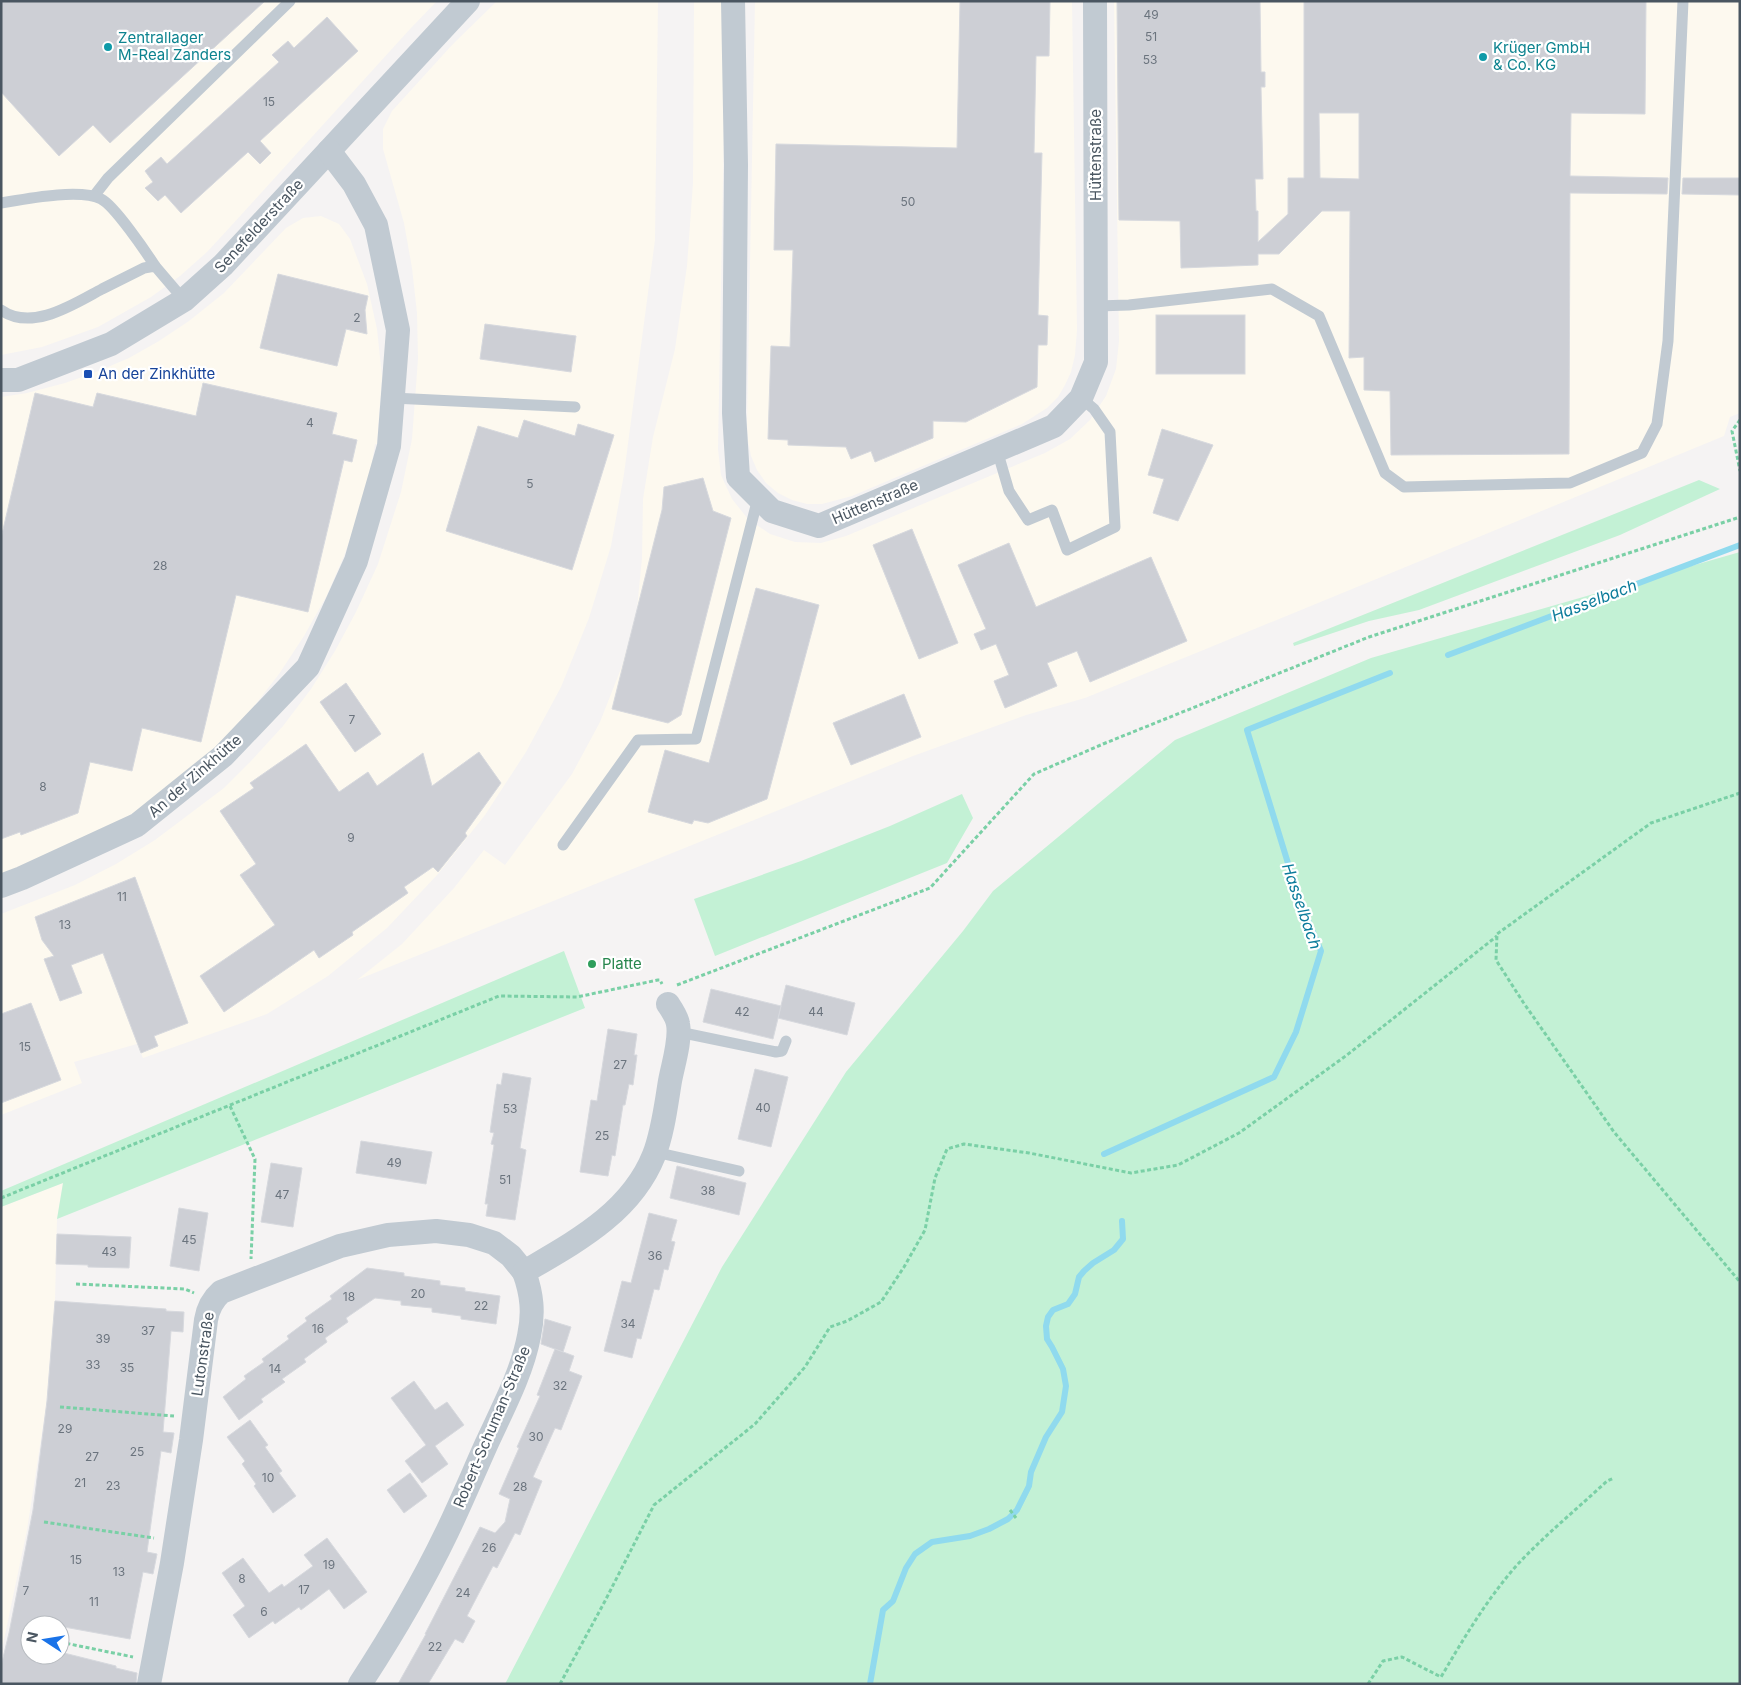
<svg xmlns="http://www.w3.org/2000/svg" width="1741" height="1685" font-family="Inter,sans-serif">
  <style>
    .commercial { fill: #fdf9ef }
    .green { fill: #c3f1d5 }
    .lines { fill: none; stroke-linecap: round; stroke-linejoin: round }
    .stream { stroke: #90daee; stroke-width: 6 }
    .building { fill: #cdcfd5; stroke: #d7d9de; fill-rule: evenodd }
    .path { stroke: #7ad0a6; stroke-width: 3; stroke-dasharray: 4 2.5; stroke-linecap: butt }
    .service { stroke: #c1cad2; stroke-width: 11 }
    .minor { stroke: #c1cad2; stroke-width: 24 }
    .culture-dot { fill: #0f9aa8; stroke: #fff; stroke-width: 2 }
    .transit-dot { fill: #1a4fb4; stroke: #fff; stroke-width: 2 }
    .leisure-dot { fill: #2e9e5b; stroke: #fff; stroke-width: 2 }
    .labels { text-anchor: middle; stroke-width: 4.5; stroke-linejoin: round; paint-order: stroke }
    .number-label { font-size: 12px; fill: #6b747e }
    .culture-label { font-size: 15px; fill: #0d838f; stroke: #fff; text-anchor: start }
    .street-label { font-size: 15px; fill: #4a5661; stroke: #fff }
    .transit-label { font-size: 15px; fill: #164399; stroke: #fff; text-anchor: start }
    .leisure-label { font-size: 15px; fill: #27864d; stroke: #fff; text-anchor: start }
    .water-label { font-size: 16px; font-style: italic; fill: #0c7c9b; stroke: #fff }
  </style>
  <rect width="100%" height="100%" fill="#f5f3f3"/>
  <g class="commercial">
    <path d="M1,1h436l-27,28 -179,197 -24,26 -27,24 -29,21 -53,30 -56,20 -41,8z"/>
    <path d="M497,1h161l-3,239 -31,234 -13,72 -22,72 -28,69 -35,65 -41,63 -47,59 -51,54 -59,48 -61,38 -124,44 -6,-14 -63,18 8,21 -81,32v-201l74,-29 41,-21 39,-24 69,-52 27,-27 32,-35 28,-37 24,-38 21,-39 22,-48 23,-72 11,-53 6,-80 -1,-46 -5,-45 -8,-45 -21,-74v-20l9,-18 60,-66z"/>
    <path d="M694,1h30l1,68 -7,380 3,26 11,24 16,20 22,15 25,8 26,1 25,-7 199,-83 25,-14 20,-19 16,-24 10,-27 3,-28 -5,-340h626v412l-10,4 -6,19 -523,215 -116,47 -59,17 -113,41 -556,224 45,-36 52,-56 30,-38 21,15 67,-91 28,-52 22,-56 15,-57 5,-51 1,-59 10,-62 22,-88 12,-83 6,-83z"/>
    <path d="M755,1h317l5,329 -2,25 -4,17 -6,13 -7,12 -11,11 -25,16 -170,72 -30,8h-15l-15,-4 -14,-7 -12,-10 -9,-13 -6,-14 -3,-15 -1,-18z"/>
    <path d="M321,216l18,8 11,15 17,45 10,45 5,47 -5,68h-2l-4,25 -12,44 -15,43 -18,41 -22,39 -25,38 -28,36 -31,34 -77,63 -39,24 -103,46v-480l26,-4 38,-10 31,-11 33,-14 30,-17 30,-20 35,-28 62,-65 17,-10z"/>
    <path d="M63,1183l-6,36 -2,82 -9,106 -19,123 -26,124v-447z"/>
  </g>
  <g class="green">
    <path d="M1699,480l21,9 -100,46 -201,75 -50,11 -75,25 -1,-3z"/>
    <path d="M1740,552v1132h-1235l217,-417 124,-195 117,-141 30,-40 182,-151 196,-82z"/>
    <path d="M962,794l11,24 -26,45 -232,93 -21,-57 107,-38 89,-35z"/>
    <path d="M564,951l21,57 -528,211 6,-36 -62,24v-16z"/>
  </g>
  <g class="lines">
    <g class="stream">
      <path d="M1448,655l292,-110"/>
      <path d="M1104,1154l170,-77 22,-45 25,-81 -22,-52 -52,-169 143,-57"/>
      <path d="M870,1684l13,-74 10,-9 13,-33 9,-14 17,-12 38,-6 19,-7 19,-10 9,-9 12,-24 2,-14 15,-35 16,-25 4,-26 -3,-17 -11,-22 -5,-8 -1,-13 2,-9 5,-7 15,-6 7,-10 4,-17 5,-6 9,-8 21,-13 9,-11 -1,-18"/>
    </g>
  </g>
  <g class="building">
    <path d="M1,1h264l-155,142 -17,-18 -34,31 -58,-64z"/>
    <path d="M960,1h90l-1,55h-13l-2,97h8l-4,162 10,1 -1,29h-9l-1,42 -71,35 -33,-1v17l-58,24 -4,-11 -20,8 -5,-12 -58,-2v-5l-20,-1 3,-93 19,1 3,-97h-19l2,-106 181,4z"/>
    <path d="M1117,1h143l1,71h4v15h-4l2,92h-8l1,32h2v31l30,-28v-36h16v-177h342l-1,113 -74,-1 -1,63 98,2 -1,16 -97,-1 -1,261 -178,1 -1,-64 -26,-1v-33l-15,1 1,-147h-28l-43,43h-21v11l-77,3 -1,-47 -61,-1zM1319,113h40v66l-39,-1z"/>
    <path d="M327,17l31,34 -98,90 11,12 -11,11 -12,-12 -67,61 -16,-18 -7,6 -13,-13 8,-6 -8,-11 16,-14 6,7 112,-102 -7,-7 16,-14 6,7z"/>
    <path d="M1683,178h57v17l-58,-1z"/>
    <path d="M278,274l90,22 -3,14 2,24 -21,-5 -9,37 -77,-18z"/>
    <rect x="1156" y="315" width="89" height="59"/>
    <path d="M485,324l91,12 -5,36 -91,-13z"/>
    <path d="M203,383l134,30 -5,21 25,6 -5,22 -8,-2 -36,152 -72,-17 -35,147 -59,-14 -10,43 -42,-9 -12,51 -57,22 -1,-3 -19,7v-301l34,-145 58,14 4,-14 99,23z"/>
    <path d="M524,420l51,16 3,-12 36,11 -42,135 -126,-39 32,-105 40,12z"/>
    <path d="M1162,429l51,16 -35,76 -25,-8 11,-34 -16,-4z"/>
    <path d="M703,478l10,33 18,7 -50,197 -13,8 -56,-14 50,-199 2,-23z"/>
    <path d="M912,529l46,114 -39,16 -46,-114z"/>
    <path d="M1009,543l27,64 115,-50 36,84 -97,41 -13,-31 -30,12 10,23 -52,22 -11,-27 15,-6 -13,-31 -15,6 -7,-16 12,-5 -28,-64z"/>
    <path d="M756,588l63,17 -52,194 -59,24 -14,-3 -2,4 -44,-12 17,-62 44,13z"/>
    <path d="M346,683l35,51 -26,18 -35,-50z"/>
    <path d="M904,694l17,43 -70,28 -18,-42z"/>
    <path d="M306,744l33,48 29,-20 9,14 46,-33 9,33 47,-34 22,31 -36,50 2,3 -29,36 -5,-5 -29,20 4,6 -56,39 1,3 -34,23 -5,-8 -90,62 -24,-36 75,-51 -35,-50 16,-11 -36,-53 34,-23 -4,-5z"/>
    <path d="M135,877l53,146 -34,13 4,10 -17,7 -38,-100 -32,12 11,28 -22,8 -16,-42 10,-3 -12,-16 -7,-23z"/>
    <path d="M786,985l69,18 -8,32 -69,-17z"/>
    <path d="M711,989l70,17 -8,33 -70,-17z"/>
    <path d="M31,1003l30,77 -60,23v-89z"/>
    <path d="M608,1029l29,5 -3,21h3l-4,30 -4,-1 -4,21h-2l-8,51 -3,-1 -4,21 -28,-4 11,-72 6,1z"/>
    <path d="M755,1069l33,8 -17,70 -33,-8z"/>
    <path d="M503,1073l28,5 -11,70 6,2 -11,70 -29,-4 2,-12h-3l9,-59 -3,-1 3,-11 -4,-1 7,-48 4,1z"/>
    <path d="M361,1141l71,11 -6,32 -70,-11z"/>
    <path d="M271,1163l31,5 -9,59 -32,-5z"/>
    <path d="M677,1166l69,17 -7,32 -69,-17z"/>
    <path d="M179,1208l29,5 -9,58 -29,-5z"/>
    <path d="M649,1213l28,7 -6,21 4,1 -7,28 -4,-1 -5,21 -5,-1 -13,50 -4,-1 -5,20 -28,-7 18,-70 9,2z"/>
    <path d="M57,1234l74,3 -2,31 -41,-1v-2l-32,-1z"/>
    <path d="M367,1268l37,5v3l36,5v4l25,3v3l35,5 -4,28 -35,-5v-3l-29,-4v-4l-31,-3v-4l-26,-3 -29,20 2,4 -23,16 2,4 -23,17 2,3 -24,17 3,3 -24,17 2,3 -24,18 -16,-23 23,-18 -2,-3 20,-14 -2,-3 27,-20 -2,-3 20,-15 -2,-3 27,-19 -2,-3z"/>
    <path d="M55,1301l111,8v2l18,1 -1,20 -12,-1 -8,101 11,1 -3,20 -10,-2 -14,101 10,2 -4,20 -10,-2 -13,67 -99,-18 -5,23 4,1v10h30v-3l56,14v2l21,5 -1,11h-135v-18l8,-33 24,-123 14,-109z"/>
    <path d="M545,1319l26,8 -8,25 -22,-8z"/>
    <path d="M555,1349l19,7 -5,15 13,5 -21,54 -6,-2 -22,49 9,4 -22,54 -5,-2 -18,35 -4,-2 -26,50 8,5 -12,22 -8,-4 -27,45h-30l28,-50h-1l55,-107 15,6 10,-11 5,-23 -11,-5 20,-46 -2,-1 23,-51 -3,-1z"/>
    <path d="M414,1381l21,29 12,-8 17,23 -29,21 13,18 -26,19 -17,-22 21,-16 -35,-47z"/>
    <path d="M250,1420l18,25 -3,2 17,24 -3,2 17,23 -23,17 -19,-27 2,-2 -14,-20 3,-3 -18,-24z"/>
    <path d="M410,1473l17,23 -23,17 -17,-23z"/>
    <path d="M327,1538l40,54 -23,17 -15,-20 -28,21 -2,-3 -24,17 -2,-3 -24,17 -16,-23 12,-9 -23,-33 21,-15 26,35 13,-9 2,3 29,-21 -9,-11z"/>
  </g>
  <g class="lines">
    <g class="path">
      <path d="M1740,420l-8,11 8,40"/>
      <path d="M1740,793l-89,30 -154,111 -1,26 27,42 91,130 126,150"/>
      <path d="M677,985l253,-97 104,-114 69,-30 266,-107 371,-120"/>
      <path d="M230,1106l25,53 -4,100"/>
      <path d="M1,1198l498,-202 78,1 81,-17h2l2,4"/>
      <path d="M76,1284l109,5 9,4"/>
      <path d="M60,1407l114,9"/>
      <path d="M1010,1510l6,8"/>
      <path d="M44,1522l110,16"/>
      <path d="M29,1636h1"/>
      <path d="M60,1642l73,15"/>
      <path d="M560,1684l45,-83 49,-96 101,-81 50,-57 25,-40 17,-6 34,-19 23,-35 21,-37 10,-52 12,-29 17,-5 65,9 102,20 47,-8 61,-32 25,-18 83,-60 150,-119"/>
      <path d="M1368,1684l15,-23 19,-4 39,20c23,-39 46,-78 76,-112 28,-30 60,-56 90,-84l7,-3"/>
    </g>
    <g class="service">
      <path d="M94,196l14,-18 182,-177"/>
      <path d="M1,203c24,-4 79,-15 100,-4 13,6 45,53 54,67"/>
      <path d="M1097,306l32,-1 143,-16 47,27 66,157 19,14 166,-4 72,-30 15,-29 11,-83 15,-340"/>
      <path d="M1,310c31,22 73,-6 101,-21 14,-7 28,-14 42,-21l11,-2 29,34"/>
      <path d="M393,398l182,9"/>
      <path d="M997,450l12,41 19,29 24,-10 15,40 48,-23 -5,-95 -16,-23 -13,-11"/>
      <path d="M563,845l75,-105 58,-1 62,-241"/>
      <path d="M679,1032l97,20 6,-1 4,-10"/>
      <path d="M655,1152l84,19"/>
    </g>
    <g class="minor">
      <path d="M733,1l3,164 -2,248 4,64 34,34 47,15 235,-100 27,-28 15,-36 -1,-361"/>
      <path d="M1,380h17l93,-36 73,-44 39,-35 245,-264"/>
      <path d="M1,886l21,-8 115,-53 86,-69 85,-89 48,-106 33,-115 9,-116 -22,-105 -22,-41 -25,-33"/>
      <path d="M149,1684l23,-121 19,-123 15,-120c2,-12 6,-20 15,-28l119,-46 48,-11 48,-4 33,4 25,8 17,13 13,16"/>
      <path d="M360,1684c32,-49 62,-100 87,-152 14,-29 26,-58 39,-87 16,-35 36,-72 43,-109 5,-23 3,-42 -5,-64 51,-30 107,-59 130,-117 9,-23 12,-50 16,-74 3,-16 11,-41 8,-57 -1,-7 -6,-14 -10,-20"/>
    </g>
  </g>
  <g class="culture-dot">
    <circle cx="108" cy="47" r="5"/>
    <circle cx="1483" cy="57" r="5"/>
  </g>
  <rect class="transit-dot" x="83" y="369" width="10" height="10" rx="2.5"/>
  <circle class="leisure-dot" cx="592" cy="964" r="5"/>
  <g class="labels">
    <g class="number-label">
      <text x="1151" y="19">49</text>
      <text x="1151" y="41">51</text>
      <text x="1150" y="64">53</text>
      <text x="269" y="106">15</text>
      <text x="908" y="206">50</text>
      <text x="357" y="322">2</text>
      <text x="310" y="427">4</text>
      <text x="530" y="488">5</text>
      <text x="160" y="570">28</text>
      <text x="352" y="724">7</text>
      <text x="43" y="791">8</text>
      <text x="351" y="842">9</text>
      <text x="122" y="901">11</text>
      <text x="65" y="929">13</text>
      <text x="742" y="1016">42</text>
      <text x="816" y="1016">44</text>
      <text x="25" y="1051">15</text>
      <text x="620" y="1069">27</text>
      <text x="763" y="1112">40</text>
      <text x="510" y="1113">53</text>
      <text x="602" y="1140">25</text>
      <text x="394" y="1167">49</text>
      <text x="505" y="1184">51</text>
      <text x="708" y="1195">38</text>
      <text x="282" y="1199">47</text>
      <text x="189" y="1244">45</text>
      <text x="109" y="1256">43</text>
      <text x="655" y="1260">36</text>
      <text x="418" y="1298">20</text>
      <text x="349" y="1301">18</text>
      <text x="481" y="1310">22</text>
      <text x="628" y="1328">34</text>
      <text x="318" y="1333">16</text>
      <text x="148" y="1335">37</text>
      <text x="103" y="1343">39</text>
      <text x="93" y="1369">33</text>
      <text x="127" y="1372">35</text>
      <text x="275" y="1373">14</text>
      <text x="560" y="1390">32</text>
      <text x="65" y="1433">29</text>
      <text x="536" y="1441">30</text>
      <text x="137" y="1456">25</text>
      <text x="92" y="1461">27</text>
      <text x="268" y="1482">10</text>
      <text x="80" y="1487">21</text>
      <text x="113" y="1490">23</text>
      <text x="520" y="1491">28</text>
      <text x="489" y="1552">26</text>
      <text x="76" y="1564">15</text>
      <text x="329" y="1569">19</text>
      <text x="119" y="1576">13</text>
      <text x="242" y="1583">8</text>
      <text x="304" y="1594">17</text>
      <text x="26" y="1595">7</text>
      <text x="463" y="1597">24</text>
      <text x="94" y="1606">11</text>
      <text x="264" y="1616">6</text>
      <text x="435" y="1651">22</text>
    </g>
    <g class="culture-label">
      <text x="118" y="43">Zentrallager<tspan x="118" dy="17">M-Real Zanders</tspan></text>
      <text x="1493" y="53">Krüger GmbH<tspan x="1493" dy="17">&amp; Co. KG</tspan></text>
    </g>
    <g class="street-label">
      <text transform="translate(1096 155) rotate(-90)" y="5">Hüttenstraße</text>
      <text transform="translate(259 226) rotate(-47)" y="5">Senefelderstraße</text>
      <text transform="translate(875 502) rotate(-23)" y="5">Hüttenstraße</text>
      <text transform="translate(195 776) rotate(-41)" y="5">An der Zinkhütte</text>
      <text transform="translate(203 1354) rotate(-82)" y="5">Lutonstraße</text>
      <text transform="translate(492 1427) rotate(-67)" y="5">Robert-Schuman-Straße</text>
    </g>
    <g class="transit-label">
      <text x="98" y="379">An der Zinkhütte</text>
    </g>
    <g class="leisure-label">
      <text x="602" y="969">Platte</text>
    </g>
    <g class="water-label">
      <text transform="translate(1594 600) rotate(-21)" y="6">Hasselbach</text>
      <text transform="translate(1302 906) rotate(71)" y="6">Hasselbach</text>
    </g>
  </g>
  <rect width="1741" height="1685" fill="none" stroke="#4a5661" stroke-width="5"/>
  <g transform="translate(45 1640) rotate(282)"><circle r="24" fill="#ffffff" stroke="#b7bbc0"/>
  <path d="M0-4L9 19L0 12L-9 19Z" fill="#1a73e8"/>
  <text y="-8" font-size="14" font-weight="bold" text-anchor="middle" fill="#4a5661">N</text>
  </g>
</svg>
